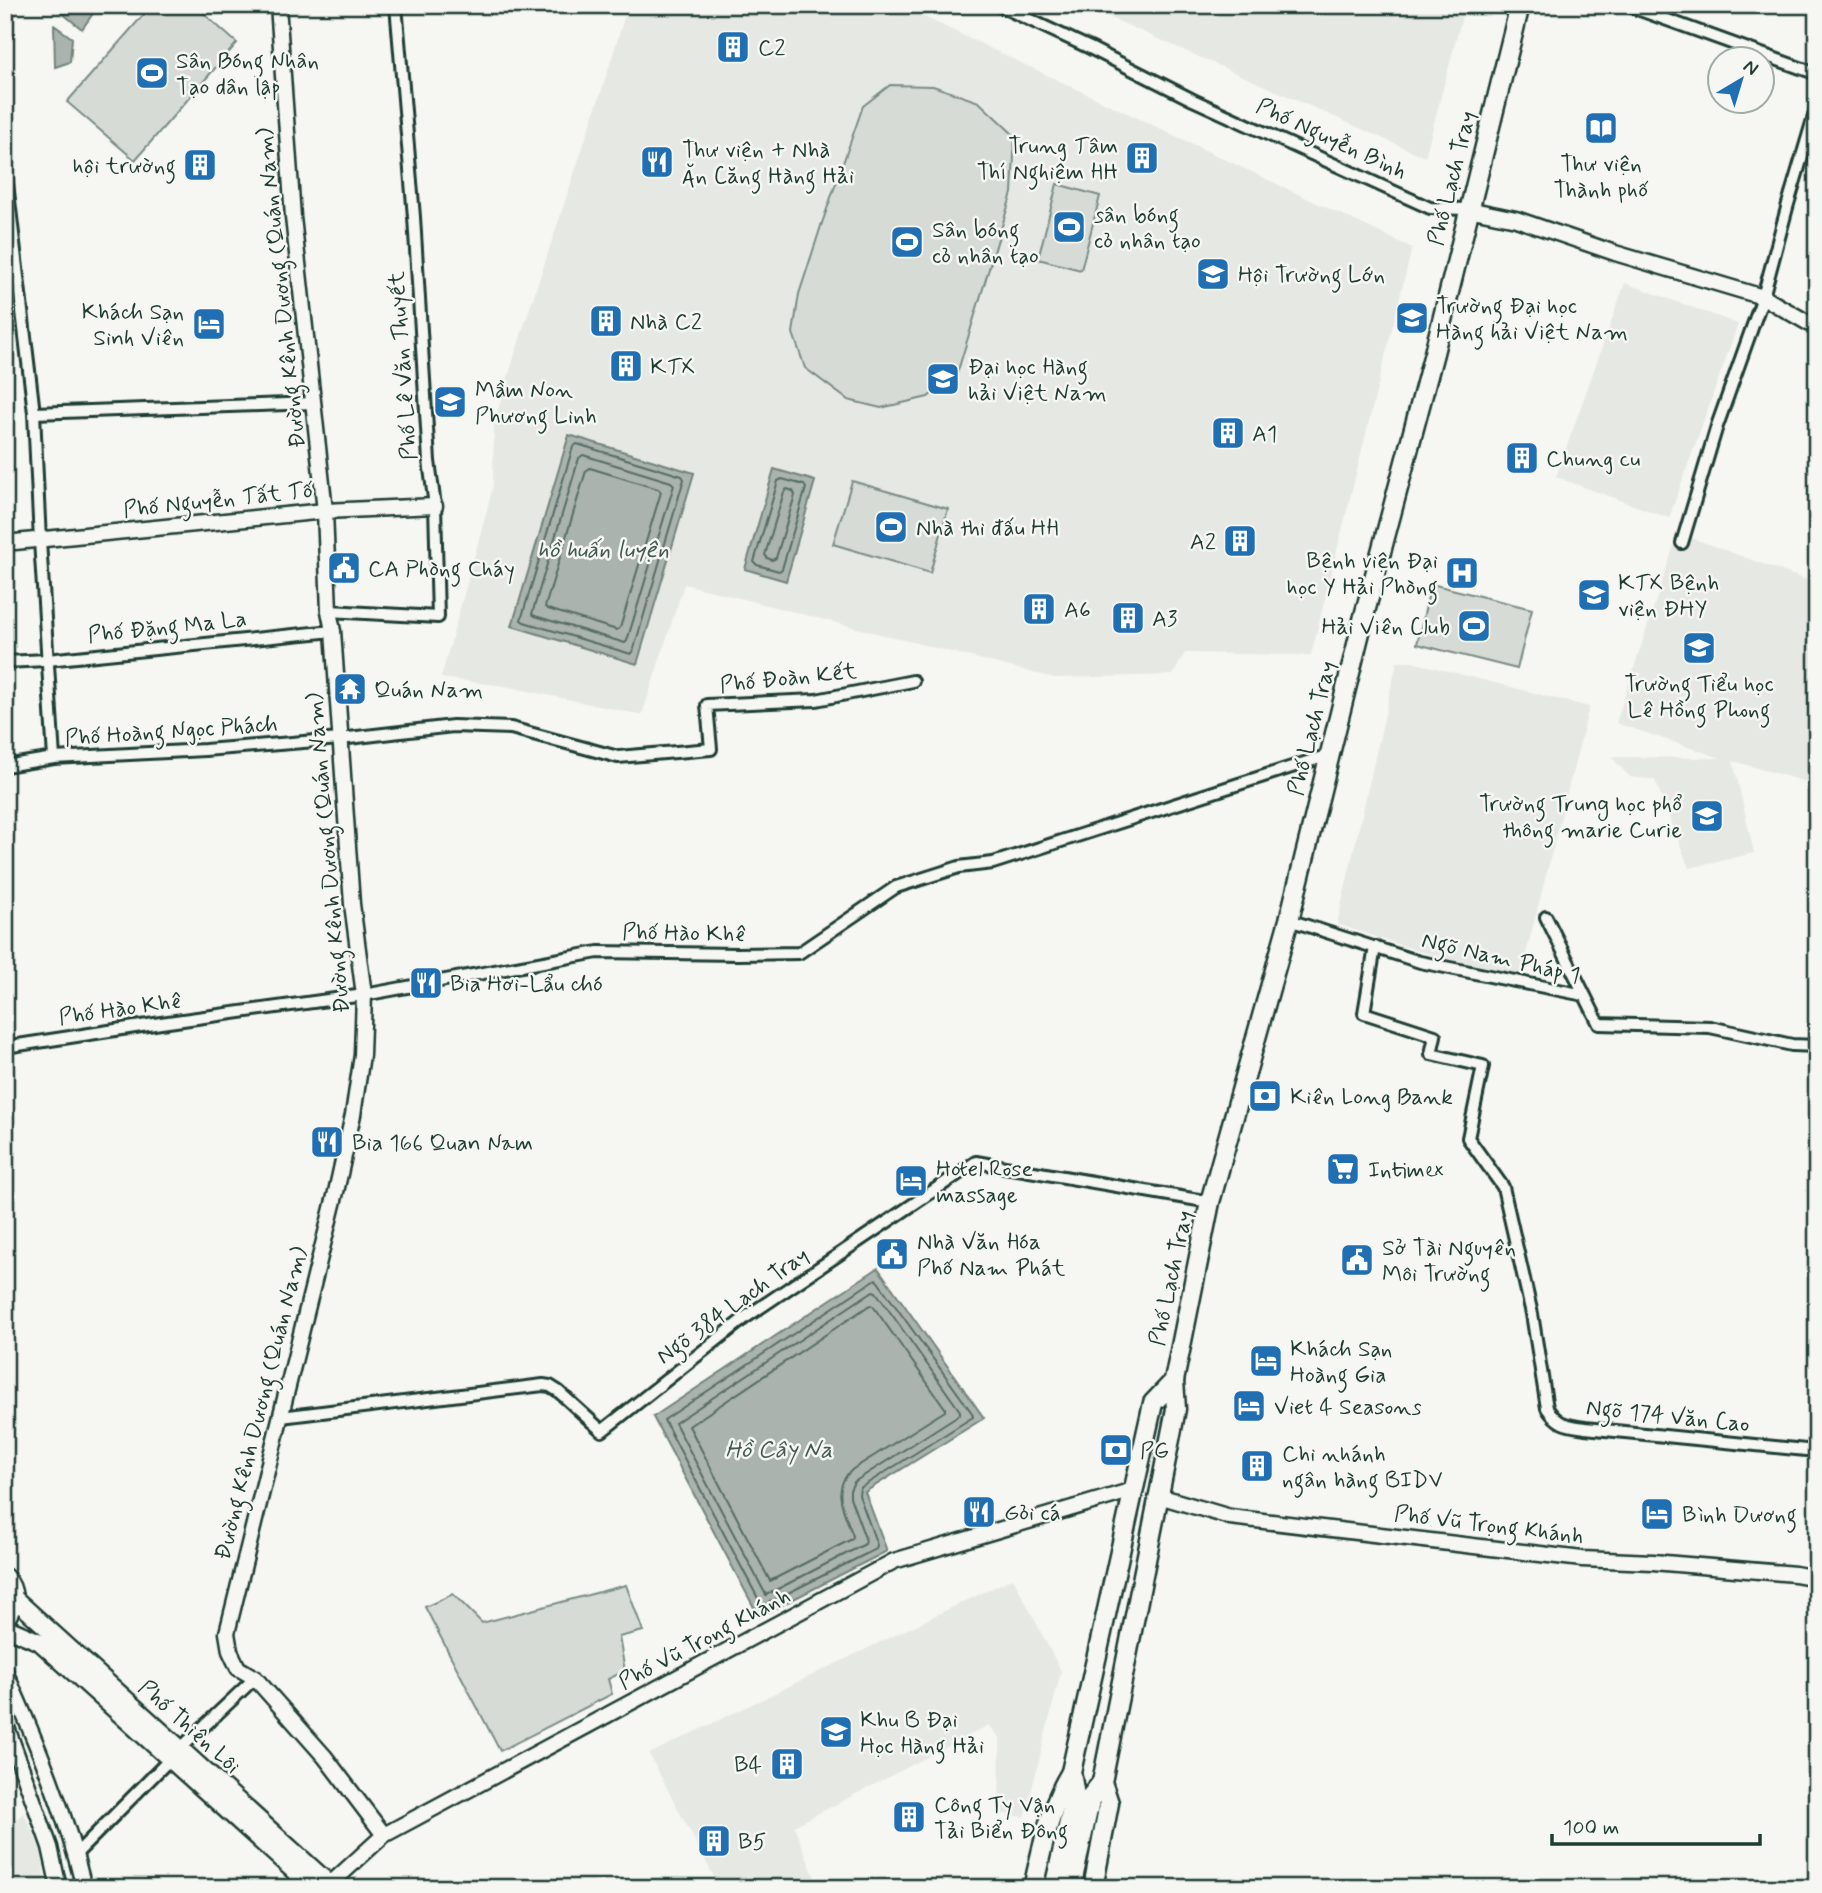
<svg xmlns="http://www.w3.org/2000/svg" width="1822" height="1893" font-family="Mynerve,sans-serif">
  <style>
    .built { fill: #e6e8e4 }
    .green { fill: #d6dbd6; stroke: #7a8c85; stroke-width: 2 }
    .water { fill: #aab3ae; stroke: #72847d; stroke-width: 2 }
    .lines { fill: none; stroke-linecap: round; stroke-linejoin: round }
    .shore { stroke: #576c65; stroke-width: 2 }
    .minor-casing { stroke: #1f3d34; stroke-width: 16 }
    .tertiary-casing { stroke: #1f3d34; stroke-width: 19 }
    .secondary-casing { stroke: #1f3d34; stroke-width: 21 }
    .primary-casing { stroke: #1f3d34; stroke-width: 23 }
    .minor { stroke: #f6f6f2; stroke-width: 10 }
    .tertiary { stroke: #f6f6f2; stroke-width: 14 }
    .secondary { stroke: #f6f6f2; stroke-width: 16 }
    .primary { stroke: #f6f6f2; stroke-width: 18 }
    .labels { text-anchor: middle; stroke-width: 5; stroke-linejoin: round; paint-order: stroke }
    .poi-label { font-size: 23px; fill: #1f3d34; stroke: #f6f6f2; text-anchor: start }
    .street-label { font-size: 23px; fill: #1f3d34; stroke: #f6f6f2 }
    .water-label { font-size: 24px; font-style: italic; fill: #425a52; stroke: #f6f6f2 }
  </style>
  <rect width="100%" height="100%" fill="#f6f6f2"/>
  <filter id="ink" filterUnits="userSpaceOnUse"><feTurbulence type="fractalNoise" baseFrequency=".0143" numOctaves="2"/><feDisplacementMap in="SourceGraphic" scale="14" xChannelSelector="R" yChannelSelector="G"/><feConvolveMatrix kernelMatrix="1 2 1 2 8 2 1 2 1" color-interpolation-filters="sRGB"/></filter>
  <g filter="url(#ink)">
    <g class="built">
      <path d="M628,5h271l513,243 -101,407 -126,-2 -12,22 -119,3 -370,-94 -42,131 -137,-29 -64,-8 45,-164 7,-29 1,-62 27,-88 87,-264z"/>
      <path d="M1082,5h383l-40,152z"/>
      <path d="M1625,283l113,41 -69,194 -113,-41z"/>
      <path d="M1678,533l139,51v201l-84,-24 21,92 -65,15 -34,-88 -25,-3 -19,-20 110,1 -105,-35z"/>
      <path d="M1397,662h15l177,45 -69,270 -98,-25 -85,-28z"/>
      <path d="M1013,1578l48,93 -36,146 -26,-4 1,-75 -11,-13 -195,101 25,62h-99l-71,-134z"/>
      <path d="M24,1813l19,42 1,32 -39,1v-62z"/>
    </g>
    <g class="green">
      <path d="M152,5h42l43,38 -102,117 -68,-58z"/>
      <path d="M890,85l43,1 46,16 36,34 -3,57 -55,181 -29,23 -47,11 -33,-8 -43,-32 -12,-35 6,-39 22,-68 42,-120z"/>
      <path d="M1057,184l43,12 -19,74 -43,-11z"/>
      <path d="M852,481l96,28 -18,64 -97,-29z"/>
      <path d="M1431,584l101,25 -15,60 -100,-25z"/>
      <path d="M626,1585l17,46 -24,6 6,34 -17,8 4,15 -112,57 -75,-144 28,-13 29,29z"/>
    </g>
    <g class="water">
      <path d="M52,5h47l-17,24z"/>
      <path d="M54,25l18,13 -2,24 -15,5z"/>
      <path d="M569,435l125,38 -57,191 -125,-38z"/>
      <path d="M774,469l41,12 -29,100 -41,-12z"/>
      <path d="M878,1268l106,150 -119,74 22,59 -128,66 -106,-200z"/>
    </g>
    <g class="lines">
      <g class="shore">
        <path d="M577,444l105,32 2,3 -51,173 -2,2 -107,-32 -3,-2 52,-173z"/>
        <path d="M583,455l88,27 3,3 -47,156 -2,2 -90,-27 -3,-2 47,-156z"/>
        <path d="M590,468l68,21 3,3 -41,136 -3,2 -69,-21 -3,-2 41,-136z"/>
        <path d="M782,479l22,6 2,3 -24,81 -3,2 -22,-6 -3,-3 24,-81z"/>
        <path d="M787,489l6,2 2,4 -19,63 -4,2 -5,-2 -2,-3 19,-63z"/>
        <path d="M876,1279l96,134 1,4 -113,71 -1,7 18,50 -1,4 -114,57 -98,-186z"/>
        <path d="M873,1291l3,1 84,119v3l-106,68 -4,8v7l16,44 -1,3 -99,51 -91,-172z"/>
        <path d="M870,1305l3,1 72,102v3l-92,58c-24,19 -8,44 0,67l-1,3 -82,42 -81,-155z"/>
      </g>
      <defs>
        <g id="minor">
          <path d="M998,5l92,43 103,52 237,108 38,1"/>
          <path d="M1626,5l191,69"/>
          <path d="M5,166l29,247 6,128 14,217"/>
          <path d="M34,413l279,-10"/>
          <path d="M1682,543l35,-117 46,-129 25,-93 29,-98"/>
          <path d="M329,611l109,6 -3,-111 -6,-45 -15,-244 -18,-212"/>
          <path d="M5,662l42,-2 286,-29"/>
          <path d="M5,766l49,-8 151,-8 135,-11 113,-13 58,2 107,29 93,-8 -4,-44 109,-5 97,-19"/>
          <path d="M1546,917l53,107 111,3 82,18 25,1"/>
          <path d="M1289,920l131,42 164,33"/>
          <path d="M1375,947l-11,66 71,23 -4,18 52,12 -15,72 35,49 29,127 15,94c11,17 19,17 38,20l221,22 11,-1"/>
          <path d="M5,1047l156,-24 203,-28 234,-43 140,2 61,-1 97,-66 63,-20 34,-4 336,-108"/>
          <path d="M281,1417l262,-32 7,1 8,5 44,40 144,-114 230,-155 234,40"/>
          <path d="M76,1854l105,-106 74,-70"/>
        </g>
        <g id="tertiary">
          <path d="M278,5l15,212 32,294 4,100 4,20 19,273 12,91 -2,60 -9,60 -17,77 -109,441 3,18 8,17 17,10 70,79 59,78"/>
          <path d="M1468,209l48,10 99,34 148,44 54,31"/>
          <path d="M5,543l320,-32 110,-5"/>
          <path d="M1159,1496l71,21 352,42 71,3 142,12 22,4"/>
          <path d="M5,1671c31,70 61,142 79,217"/>
          <path d="M5,1722l45,125 9,41"/>
          <path d="M326,1888l58,-53 510,-274 239,-71"/>
        </g>
        <g id="secondary">
          <path d="M5,1577c12,13 11,29 0,43"/>
          <path d="M14,1598l320,290"/>
          <path d="M5,1627l35,15 273,246"/>
        </g>
        <g id="primary">
          <path d="M1033,1888c9,-39 17,-82 38,-116l82,-369 21,-22"/>
          <path d="M1054,1888l21,-92 -4,-24"/>
          <path d="M1071,1888l20,-92 11,-14"/>
          <path d="M1093,1888l16,-85 -7,-21 74,-373 -2,-28 36,-179 79,-282 75,-304 70,-263 86,-348"/>
        </g>
      </defs>
      <use href="#minor" class="minor-casing"/>
      <use href="#tertiary" class="tertiary-casing"/>
      <use href="#secondary" class="secondary-casing"/>
      <use href="#primary" class="primary-casing"/>
      <use href="#minor" class="minor"/>
      <use href="#tertiary" class="tertiary"/>
      <use href="#secondary" class="secondary"/>
      <use href="#primary" class="primary"/>
    </g>
  </g>
  <defs>
    <symbol id="building-square" viewBox="-11 -11 22 22"><rect x="-9" y="-9" width="18" height="18" rx="4" fill="#1f6fb2" stroke="#f6f6f2"/><path d="M-4-6H4V6H1V3H-1V6H-4ZM-2.5-4.3h1.7v1.8h-1.7ZM.8-4.3h1.7v1.8H.8ZM-2.5-1h1.7V.8h-1.7ZM.8-1h1.7V.8H.8Z" fill="#fff"/></symbol>
    <symbol id="stadium-square" viewBox="-11 -11 22 22"><rect x="-9" y="-9" width="18" height="18" rx="4" fill="#1f6fb2" stroke="#f6f6f2"/><path d="M0-5a6.5 5 0 1 0 0 10a6.5 5 0 1 0 0-10ZM-3.5-1.8h7v3.6h-7Z" fill="#fff"/></symbol>
    <symbol id="library-square" viewBox="-11 -11 22 22"><rect x="-9" y="-9" width="18" height="18" rx="4" fill="#1f6fb2" stroke="#f6f6f2"/><path d="M-6-4Q-3-5.5-.7-3.5V5Q-3 3-6 4ZM6-4Q3-5.5 .7-3.5V5Q3 3 6 4Z" fill="#fff"/></symbol>
    <symbol id="restaurant-square" viewBox="-11 -11 22 22"><rect x="-9" y="-9" width="18" height="18" rx="4" fill="#1f6fb2" stroke="#f6f6f2"/><path d="M-5-6h1v4h1v-4h1v4h1v-4h1v5L-1.5 .5V6h-2V.5L-5-1ZM5-6V6H3V1.5H1.5Q1.5-4 5-6Z" fill="#fff"/></symbol>
    <symbol id="university-square" viewBox="-11 -11 22 22"><rect x="-9" y="-9" width="18" height="18" rx="4" fill="#1f6fb2" stroke="#f6f6f2"/><path d="M0-5L7-2L0 1L-7-2ZM-4 1L0 2.5L4 1V4Q0 6-4 4Z" fill="#fff"/></symbol>
    <symbol id="hotel-square" viewBox="-11 -11 22 22"><rect x="-9" y="-9" width="18" height="18" rx="4" fill="#1f6fb2" stroke="#f6f6f2"/><path d="M-6-4.5h1.5V1H6V5H4.5V3h-9V5H-6ZM-4 0a1.8 1.8 0 1 1 3.6 0ZM.5 0V-2.5h3Q6-2.5 6 0Z" fill="#fff"/></symbol>
    <symbol id="school-square" viewBox="-11 -11 22 22"><rect x="-9" y="-9" width="18" height="18" rx="4" fill="#1f6fb2" stroke="#f6f6f2"/><path d="M0-5L7-2L0 1L-7-2ZM-4 1L0 2.5L4 1V4Q0 6-4 4Z" fill="#fff"/></symbol>
    <symbol id="civic-square" viewBox="-11 -11 22 22"><rect x="-9" y="-9" width="18" height="18" rx="4" fill="#1f6fb2" stroke="#f6f6f2"/><path d="M-.6-6.5H3V-4.5H.6V-3L4-1V1h2V6H-6V1h2V-1L-.6-3ZM-1.2 2.5V6h2.4V2.5Z" fill="#fff"/></symbol>
    <symbol id="hospital-square" viewBox="-11 -11 22 22"><rect x="-9" y="-9" width="18" height="18" rx="4" fill="#1f6fb2" stroke="#f6f6f2"/><path d="M-5-5h3v3.5h4V-5h3V5h-3V1.5h-4V5h-3Z" fill="#fff"/></symbol>
    <symbol id="temple-square" viewBox="-11 -11 22 22"><rect x="-9" y="-9" width="18" height="18" rx="4" fill="#1f6fb2" stroke="#f6f6f2"/><path d="M0-6L5-2H3V0L6.5 2.5H4V6H1.5V3h-3V6H-4V2.5H-6.5L-3 0V-2H-5Z" fill="#fff"/></symbol>
    <symbol id="bank-square" viewBox="-11 -11 22 22"><rect x="-9" y="-9" width="18" height="18" rx="4" fill="#1f6fb2" stroke="#f6f6f2"/><path d="M-6-4H6V4H-6ZM0-2.3a2.3 2.3 0 1 0 0 4.6a2.3 2.3 0 1 0 0-4.6Z" fill="#fff"/></symbol>
    <symbol id="supermarket-square" viewBox="-11 -11 22 22"><rect x="-9" y="-9" width="18" height="18" rx="4" fill="#1f6fb2" stroke="#f6f6f2"/><path d="M-6-5.5h2.5l.6 2H6L4.5 2H-2.5L-4.4-4H-6ZM-1.5 3.2a1.3 1.3 0 1 0 .1 0ZM3 3.2a1.3 1.3 0 1 0 .1 0Z" fill="#fff"/></symbol>
  </defs>
  <g fill-rule="evenodd">
    <use href="#building-square" x="714" y="28" width="38" height="38"/>
    <use href="#stadium-square" x="133" y="54" width="38" height="38"/>
    <use href="#library-square" x="1582" y="109" width="38" height="38"/>
    <use href="#building-square" x="1123" y="139" width="38" height="38"/>
    <use href="#restaurant-square" x="638" y="143" width="38" height="38"/>
    <use href="#building-square" x="181" y="146" width="38" height="38"/>
    <use href="#stadium-square" x="1050" y="208" width="38" height="38"/>
    <use href="#stadium-square" x="888" y="223" width="38" height="38"/>
    <use href="#university-square" x="1194" y="255" width="38" height="38"/>
    <use href="#university-square" x="1393" y="299" width="38" height="38"/>
    <use href="#building-square" x="587" y="302" width="38" height="38"/>
    <use href="#hotel-square" x="190" y="305" width="38" height="38"/>
    <use href="#building-square" x="607" y="347" width="38" height="38"/>
    <use href="#university-square" x="924" y="360" width="38" height="38"/>
    <use href="#school-square" x="431" y="383" width="38" height="38"/>
    <use href="#building-square" x="1209" y="414" width="38" height="38"/>
    <use href="#building-square" x="1503" y="439" width="38" height="38"/>
    <use href="#stadium-square" x="872" y="508" width="38" height="38"/>
    <use href="#building-square" x="1221" y="522" width="38" height="38"/>
    <use href="#civic-square" x="325" y="549" width="38" height="38"/>
    <use href="#hospital-square" x="1443" y="554" width="38" height="38"/>
    <use href="#university-square" x="1575" y="576" width="38" height="38"/>
    <use href="#building-square" x="1020" y="590" width="38" height="38"/>
    <use href="#building-square" x="1109" y="599" width="38" height="38"/>
    <use href="#stadium-square" x="1455" y="607" width="38" height="38"/>
    <use href="#school-square" x="1680" y="629" width="38" height="38"/>
    <use href="#temple-square" x="331" y="670" width="38" height="38"/>
    <use href="#school-square" x="1688" y="797" width="38" height="38"/>
    <use href="#restaurant-square" x="407" y="964" width="38" height="38"/>
    <use href="#bank-square" x="1246" y="1077" width="38" height="38"/>
    <use href="#restaurant-square" x="308" y="1123" width="38" height="38"/>
    <use href="#supermarket-square" x="1324" y="1150" width="38" height="38"/>
    <use href="#hotel-square" x="892" y="1162" width="38" height="38"/>
    <use href="#civic-square" x="873" y="1235" width="38" height="38"/>
    <use href="#civic-square" x="1338" y="1241" width="38" height="38"/>
    <use href="#hotel-square" x="1247" y="1342" width="38" height="38"/>
    <use href="#hotel-square" x="1230" y="1387" width="38" height="38"/>
    <use href="#bank-square" x="1097" y="1431" width="38" height="38"/>
    <use href="#building-square" x="1238" y="1447" width="38" height="38"/>
    <use href="#restaurant-square" x="960" y="1493" width="38" height="38"/>
    <use href="#hotel-square" x="1638" y="1495" width="38" height="38"/>
    <use href="#university-square" x="817" y="1713" width="38" height="38"/>
    <use href="#building-square" x="768" y="1745" width="38" height="38"/>
    <use href="#building-square" x="890" y="1798" width="38" height="38"/>
    <use href="#building-square" x="695" y="1822" width="38" height="38"/>
  </g>
  <g class="labels">
    <g class="poi-label">
      <text x="758" y="55">C2</text>
      <text x="176" y="68">Sân Bóng Nhân<tspan x="176" dy="26">Tạo dân lập</tspan></text>
      <text x="1118" y="153" text-anchor="end">Trung Tâm<tspan x="1118" dy="26">Thí Nghiệm HH</tspan></text>
      <text x="682" y="157">Thư viện + Nhà<tspan x="682" dy="26">Ăn Căng Hàng Hải</tspan></text>
      <text x="1601" y="171" text-anchor="middle">Thư viện<tspan x="1601" dy="26">Thành phố</tspan></text>
      <text x="176" y="173" text-anchor="end">hội trường</text>
      <text x="1094" y="222">sân bóng<tspan x="1094" dy="26">cỏ nhân tạo</tspan></text>
      <text x="932" y="237">Sân bóng<tspan x="932" dy="26">cỏ nhân tạo</tspan></text>
      <text x="1238" y="282">Hội Trường Lớn</text>
      <text x="1436" y="313">Trường Đại học<tspan x="1436" dy="26">Hàng hải Việt Nam</tspan></text>
      <text x="184" y="319" text-anchor="end">Khách Sạn<tspan x="184" dy="26">Sinh Viên</tspan></text>
      <text x="630" y="329">Nhà C2</text>
      <text x="650" y="374">KTX</text>
      <text x="968" y="374">Đại học Hàng<tspan x="968" dy="26">hải Việt Nam</tspan></text>
      <text x="475" y="397">Mầm Non<tspan x="475" dy="26">Phương Linh</tspan></text>
      <text x="1252" y="441">A1</text>
      <text x="1546" y="466">Chung cu</text>
      <text x="916" y="535">Nhà thi đấu HH</text>
      <text x="1216" y="549" text-anchor="end">A2</text>
      <text x="1438" y="568" text-anchor="end">Bệnh viện Đại<tspan x="1438" dy="26">học Y Hải Phòng</tspan></text>
      <text x="368" y="576">CA Phòng Cháy</text>
      <text x="1618" y="590">KTX Bệnh<tspan x="1618" dy="26">viện ĐHY</tspan></text>
      <text x="1064" y="617">A6</text>
      <text x="1152" y="626">A3</text>
      <text x="1450" y="634" text-anchor="end">Hải Viên Club</text>
      <text x="1699" y="691" text-anchor="middle">Trường Tiểu học<tspan x="1699" dy="26">Lê Hồng Phong</tspan></text>
      <text x="374" y="697">Quán Nam</text>
      <text x="1682" y="811" text-anchor="end">Trường Trung học phổ<tspan x="1682" dy="26">thông marie Curie</tspan></text>
      <text x="450" y="991">Bia Hơi-Lẩu chó</text>
      <text x="1290" y="1104">Kiên Long Bank</text>
      <text x="352" y="1150">Bia 166 Quan Nam</text>
      <text x="936" y="1176">Hotel Rose<tspan x="936" dy="26">massage</tspan></text>
      <text x="1368" y="1177">Intimex</text>
      <text x="917" y="1249">Nhà Văn Hóa<tspan x="917" dy="26">Phố Nam Phát</tspan></text>
      <text x="1382" y="1255">Sở Tài Nguyên<tspan x="1382" dy="26">Môi Trường</tspan></text>
      <text x="1290" y="1356">Khách Sạn<tspan x="1290" dy="26">Hoàng Gia</tspan></text>
      <text x="1274" y="1414">Viet 4 Seasons</text>
      <text x="1140" y="1458">PG</text>
      <text x="1282" y="1461">Chi nhánh<tspan x="1282" dy="26">ngân hàng BIDV</tspan></text>
      <text x="1004" y="1520">Gỏi cá</text>
      <text x="1682" y="1522">Bình Dương</text>
      <text x="860" y="1727">Khu B Đại<tspan x="860" dy="26">Học Hàng Hải</tspan></text>
      <text x="762" y="1772" text-anchor="end">B4</text>
      <text x="934" y="1812">Công Ty Vận<tspan x="934" dy="26">Tải Biển Đông</tspan></text>
      <text x="738" y="1849">B5</text>
    </g>
    <g class="street-label">
      <text transform="translate(1332 138) rotate(25)" y="8">Phố Nguyễn Bình</text>
      <text transform="translate(1451 178) rotate(-76)" y="8">Phố Lạch Tray</text>
      <text transform="translate(280 288) rotate(-96)" y="8">Đường Kênh Dương (Quán Nam)</text>
      <text transform="translate(402 366) rotate(-94)" y="8">Phố Lê Văn Thuyết</text>
      <text transform="translate(218 499) rotate(-6)" y="8">Phố Nguyễn Tất Tố</text>
      <text transform="translate(167 626) rotate(-6)" y="8">Phố Đặng Ma La</text>
      <text transform="translate(788 677) rotate(-6)" y="8">Phố Đoàn Kết</text>
      <text transform="translate(1311 728) rotate(-76)" y="8">Phố Lạch Tray</text>
      <text transform="translate(171 730) rotate(-4)" y="8">Phố Hoàng Ngọc Phách</text>
      <text transform="translate(327 853) rotate(-95)" y="8">Đường Kênh Dương (Quán Nam)</text>
      <text transform="translate(684 932) rotate(1)" y="8">Phố Hào Khê</text>
      <text transform="translate(1501 957) rotate(13)" y="8">Ngõ Nam Pháp 1</text>
      <text transform="translate(120 1008) rotate(-8)" y="8">Phố Hào Khê</text>
      <text transform="translate(1170 1278) rotate(-78)" y="8">Phố Lạch Tray</text>
      <text transform="translate(732 1305) rotate(-36)" y="8">Ngõ 384 Lạch Tray</text>
      <text transform="translate(260 1403) rotate(-76)" y="8">Đường Kênh Dương (Quán Nam)</text>
      <text transform="translate(1668 1415) rotate(6)" y="8">Ngõ 174 Văn Cao</text>
      <text transform="translate(1489 1524) rotate(7)" y="8">Phố Vũ Trọng Khánh</text>
      <text transform="translate(704 1638) rotate(-28)" y="8">Phố Vũ Trọng Khánh</text>
      <text transform="translate(190 1726) rotate(42)" y="8">Phố Thiên Lôi</text>
    </g>
    <g class="water-label">
      <text x="603" y="557">hồ huấn luyện</text>
      <text x="779" y="1457">Hồ Cây Na</text>
    </g>
  </g>
  <rect width="1822" height="1893" fill="none" stroke="#f6f6f2" stroke-width="28"/>
  <rect x="14" y="14" width="1794" height="1865" fill="none" stroke="#1f3d34" stroke-width="2.5" filter="url(#ink)"/>
  <g transform="translate(1741 80) rotate(38)"><circle r="33" fill="#f6f6f2" stroke="#a0aca6" stroke-width="2"/>
  <path d="M0-5L12 26L0 18L-12 26Z" fill="#1f6fb2"/>
  <text y="-10" font-size="19" font-weight="bold" text-anchor="middle" fill="#1f3d34">N</text>
  </g>
  <path d="M1552 1834v10h208v-10" fill="none" stroke="#1f3d34" stroke-width="3.5"/>
  <text x="1563" y="1834" font-size="21" fill="#1f3d34" stroke="#f6f6f2" stroke-width="5" paint-order="stroke">100 m</text>
</svg>
